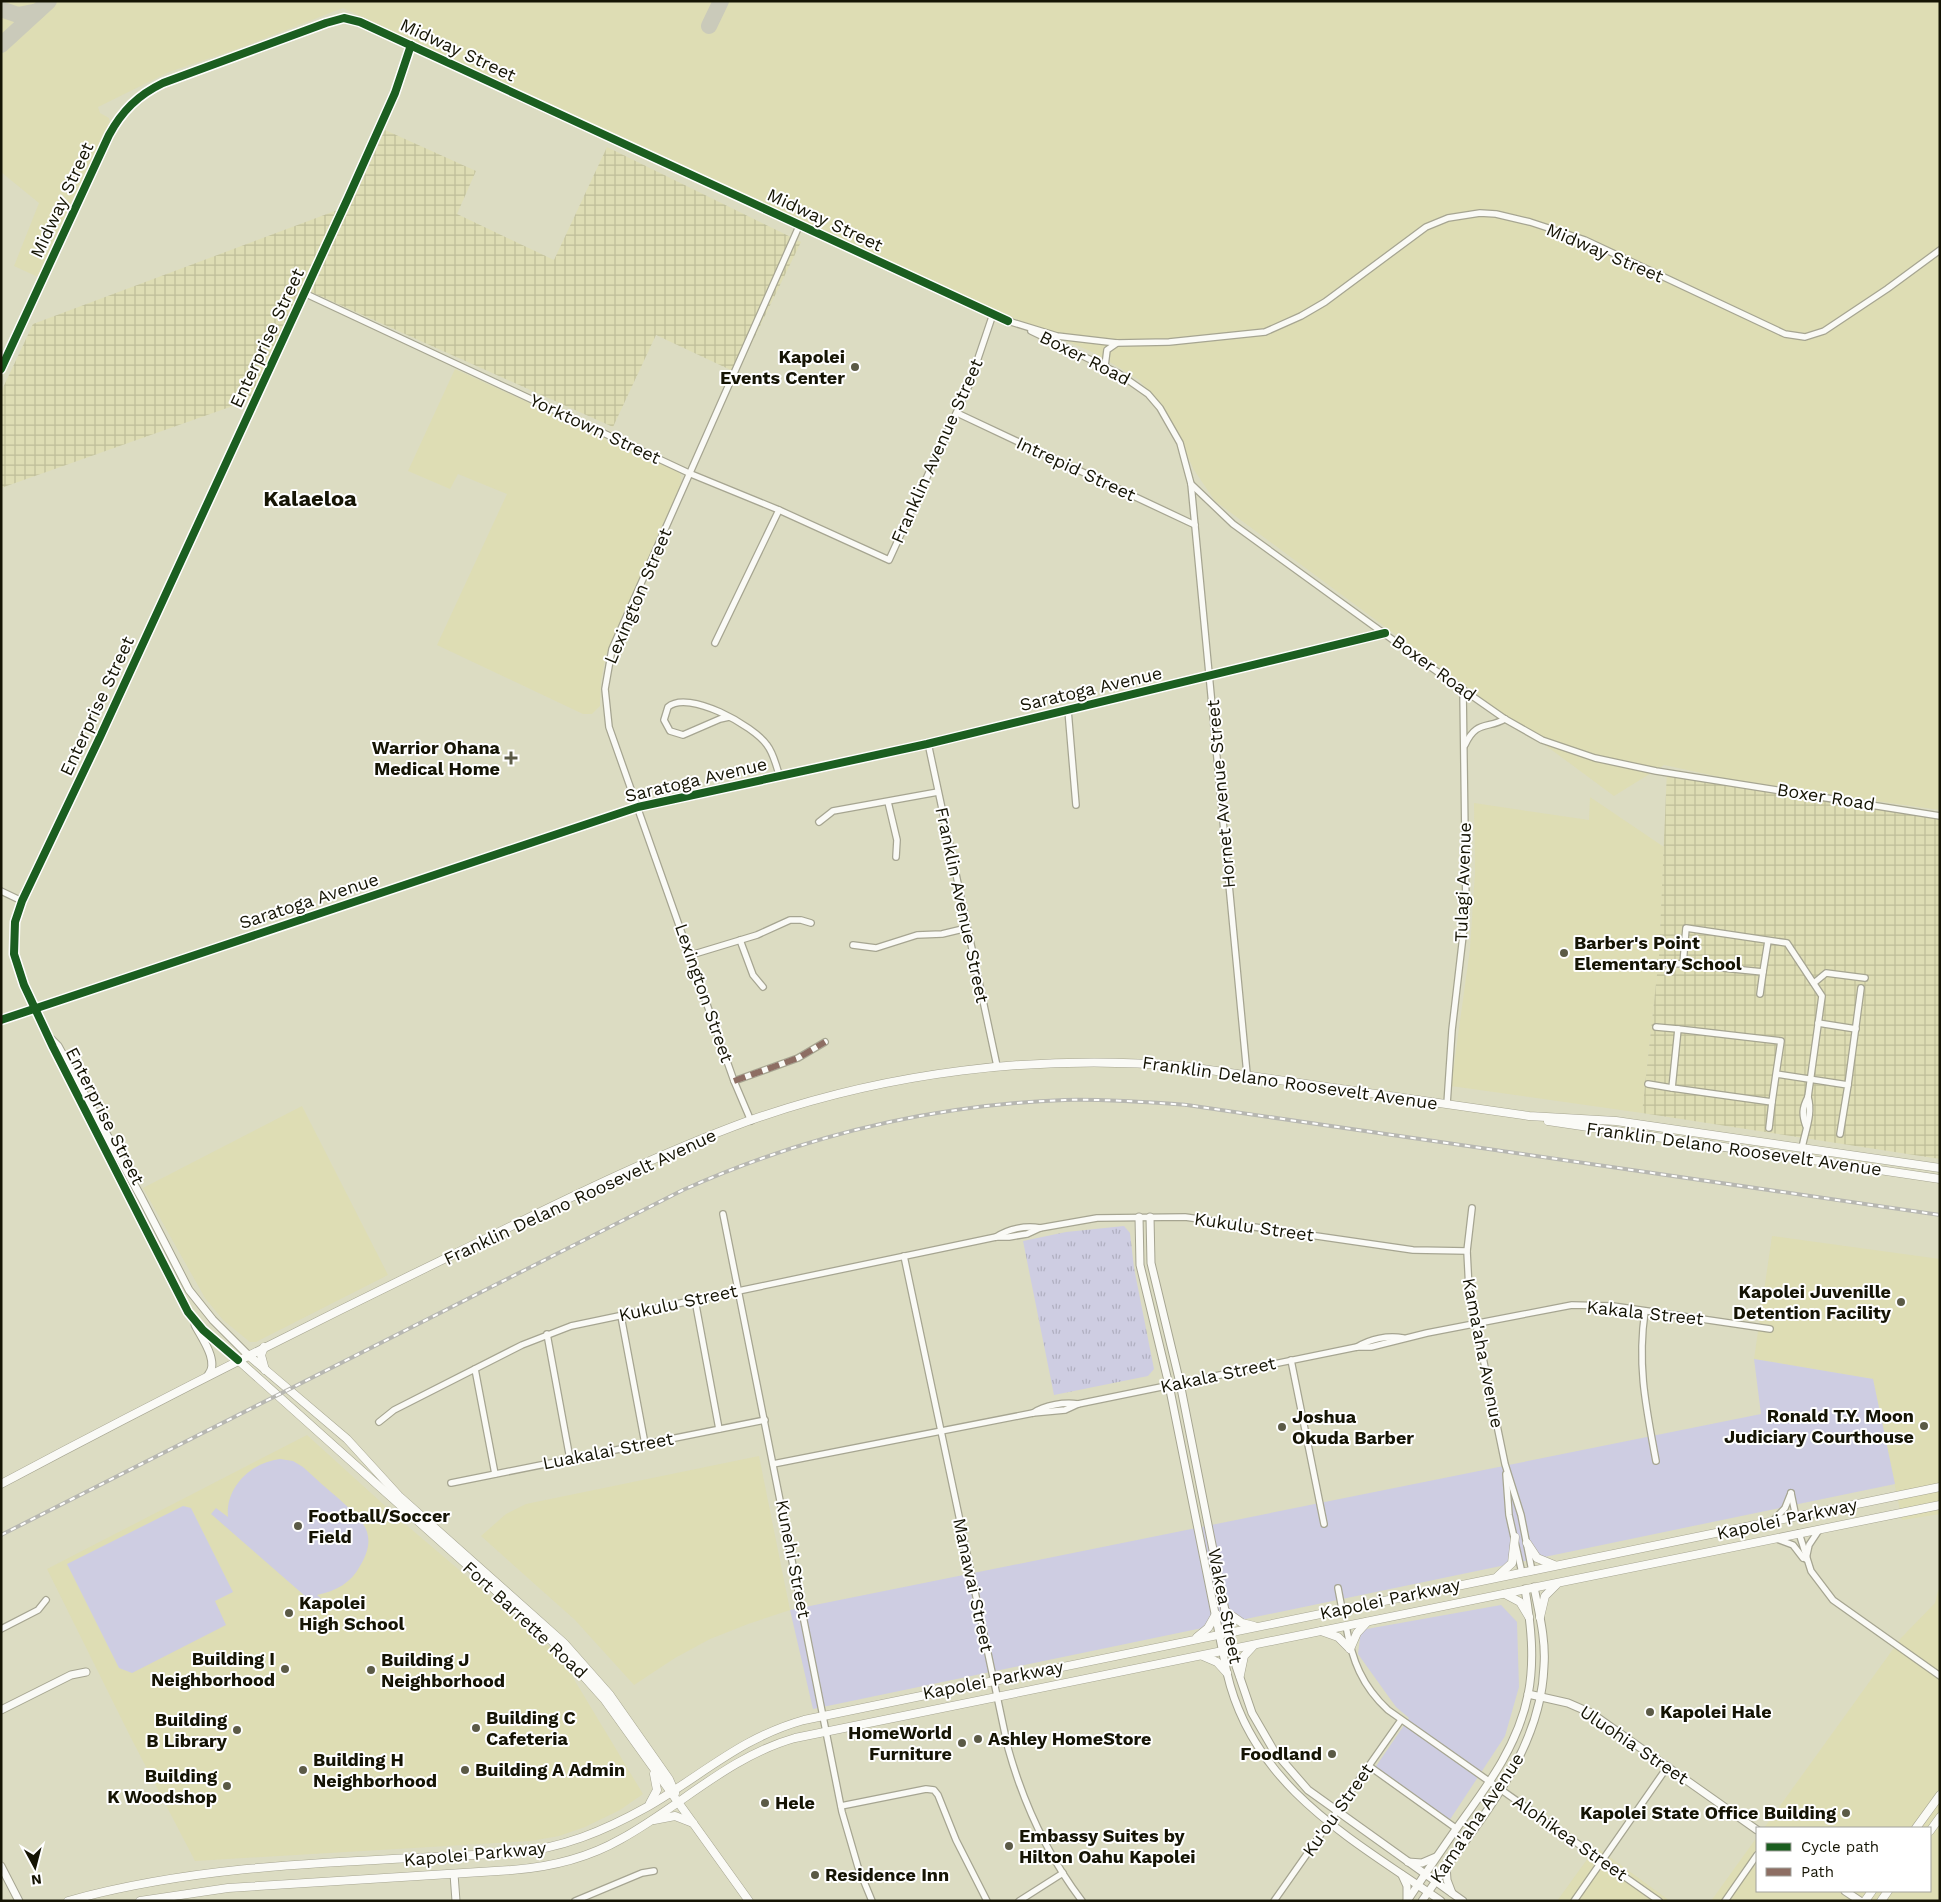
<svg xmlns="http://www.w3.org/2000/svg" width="1941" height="1902" font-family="'Work Sans',sans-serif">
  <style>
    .built { fill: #deddb4 }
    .industrial { fill: url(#industrial-grid) }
    .green { fill: #cecde2 }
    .park { fill: url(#park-tufts) }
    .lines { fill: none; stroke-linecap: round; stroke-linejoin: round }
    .taxiway { stroke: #cacaba; stroke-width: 16 }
    .minor-casing { stroke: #a6a591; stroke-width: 8 }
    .tertiary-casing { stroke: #a6a591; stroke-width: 9 }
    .secondary-casing { stroke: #a6a591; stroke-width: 9 }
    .minor { stroke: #fafaf6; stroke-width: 5.5 }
    .tertiary { stroke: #fafaf6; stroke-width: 7 }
    .secondary { stroke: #fafaf6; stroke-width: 8 }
    .rail-casing { stroke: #b7b7b1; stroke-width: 4 }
    .rail { stroke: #fff; stroke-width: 2; stroke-dasharray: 5.5; stroke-linecap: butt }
    .quiet { stroke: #8d6e63; stroke-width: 6; stroke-dasharray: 12 6; stroke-linecap: butt }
    .cycleway-casing { stroke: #fff; stroke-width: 11 }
    .cycleway { stroke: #1b5e20; stroke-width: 8 }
    .poi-dot { fill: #5b5a46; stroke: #fff; stroke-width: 2 }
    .labels { text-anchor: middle; stroke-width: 4; stroke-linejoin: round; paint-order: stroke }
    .street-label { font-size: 18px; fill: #151404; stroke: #fff }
    .poi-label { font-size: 18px; font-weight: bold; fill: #151404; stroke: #fff; text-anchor: start }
    .district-label { font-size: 22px; font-weight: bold; fill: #151404; stroke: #fff }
  </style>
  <defs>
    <pattern id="industrial-grid" width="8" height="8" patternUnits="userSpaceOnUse" patternTransform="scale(1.25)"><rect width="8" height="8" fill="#deddb4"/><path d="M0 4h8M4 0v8" fill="none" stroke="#bebd99"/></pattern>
    <pattern id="park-tufts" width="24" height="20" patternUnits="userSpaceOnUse" patternTransform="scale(1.25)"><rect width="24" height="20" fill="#cecde2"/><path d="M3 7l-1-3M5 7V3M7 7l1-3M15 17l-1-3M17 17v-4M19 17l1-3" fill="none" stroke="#b0afc0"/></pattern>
  </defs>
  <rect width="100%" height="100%" fill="#dcdcc2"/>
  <g class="built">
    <path d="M1,1h1939v809l-192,-27 -84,-18 -50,31 -399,-295 -21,-31 -27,-57 -28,-33 -19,-12 -30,-17 -103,-44 -644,-299 -106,41 -68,23 -71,35 2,6 9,5 1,5 -72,154 -24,-11 25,-63 -38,-31z"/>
    <path d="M455,369l225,103 2,14 -76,169 -5,26 -1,25 -8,8h-9l-146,-69 70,-151 -49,-20 -8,15 -42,-18z"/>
    <path d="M1590,797l74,50 -5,109 -17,157 -191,-27 19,-137 5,-77 -1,-69 115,17z"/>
    <path d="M302,1106l86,169 -132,67h-6l-27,-22 -18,-22 -62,-110z"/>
    <path d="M1772,1236l168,23v255l-38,6 -29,-141 -119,-20z"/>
    <path d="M307,1435l97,88 156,133 83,138 -23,16 -35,17 -26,9 -28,5 -336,20 -65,-125 -83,-167z"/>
    <path d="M759,1456l31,154 -42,14 -38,15 -35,19 -41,27 -59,-65 -94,-84 25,-22 20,-10z"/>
    <path d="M1940,1584v317h-229l46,-64v54h173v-63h-166l137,-190 34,-35z"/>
    <path d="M1596,1847l74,54h-113z"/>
  </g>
  <g class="industrial">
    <path d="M385,130l91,41 -19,43 97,46 53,-113 194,95 -64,131 -81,-38 -43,92 -304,-136 -48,105 -260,92v-96l32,-68 318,-119z"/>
    <path d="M1667,770l273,48v341l-298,-46 17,-157z"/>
  </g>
  <g class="green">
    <path d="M1754,1359l119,20 22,105 -1082,225 -23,-99 971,-196z"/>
    <path d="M280,1459l13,2 10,6c12,11 23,21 35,31 23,21 42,35 22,68 -9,17 -24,25 -43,29l9,8 -5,7 -110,-96 5,-6 12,9c-3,-30 24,-55 52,-58z"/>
    <path d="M183,1506l8,2 42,84 -18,9 11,24 -94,48 -13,-5 -52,-104z"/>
    <path d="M1501,1605l16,17 2,65 -14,49 -56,85 -77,-49 37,-54 -13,-11 -38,-53 3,-24z"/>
  </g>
  <path class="park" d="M1124,1226l6,7 4,35 20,101 -6,7 -94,19 -31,-154 43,-9z"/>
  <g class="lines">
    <g class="taxiway">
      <path d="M1,9l17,6 20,-4"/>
      <path d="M709,26l12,-25"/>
      <path d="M1,45l48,-44"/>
    </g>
    <defs>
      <g id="minor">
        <path d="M304,293l387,181 88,36 110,50 80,-175 24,-71"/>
        <path d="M1031,331l87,42 30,21 12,14 20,35 11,41 42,40 189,137 83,58 37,21 53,18 61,13 284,45"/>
        <path d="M1105,366l2,-16 10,-7 52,-1 96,-10 36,-16 24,-14 101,-75 22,-9 32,-5 16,1 34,8 55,18 200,94 20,3 19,-6 63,-42 53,-39"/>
        <path d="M1,369l108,-234c13,-24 29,-40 54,-52l163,-60 18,-5 16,4 648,299 49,15 60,7"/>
        <path d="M957,413l238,112"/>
        <path d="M1191,484l56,590"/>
        <path d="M715,643l64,-133"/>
        <path d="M1068,710l8,95"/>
        <path d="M729,717l-9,2 -37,16 -13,-4 -6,-11 4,-13c20,-18 86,19 99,38 7,9 9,21 13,32"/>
        <path d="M928,743l69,323"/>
        <path d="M1465,745c11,-25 23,-16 40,-26"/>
        <path d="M888,802l9,38 -1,17"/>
        <path d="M819,822l14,-11 105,-19"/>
        <path d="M1,891l21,10"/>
        <path d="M740,940l13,35 10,12"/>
        <path d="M853,945l23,3 41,-13 25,-1 25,-6"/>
        <path d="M691,955l66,-20 33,-15h11l10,3"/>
        <path d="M1660,963l23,1"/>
        <path d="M1763,972l5,-31"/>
        <path d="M1814,983l12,-10 39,5"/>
        <path d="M1760,994l3,-22 -80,-8 3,-36 101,15 35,53 -14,101c-6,11 -6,18 -2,29"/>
        <path d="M1,1020l637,-213 289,-63 458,-111"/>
        <path d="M1818,1023l38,6"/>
        <path d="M1656,1027l22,2"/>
        <path d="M1776,1074l5,-33 -103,-12 -6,59 100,14 4,-28 72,11 -8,49"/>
        <path d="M734,1081l64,-23 27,-16"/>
        <path d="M1648,1084l24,4"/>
        <path d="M1848,1085l13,-97"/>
        <path d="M1447,1104l5,-74 14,-120 -3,-220"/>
        <path d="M751,1121l-17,-40 -125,-354 -4,-38 7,-40 188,-425"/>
        <path d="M1769,1128l3,-26"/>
        <path d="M1802,1148c3,-17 11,-34 6,-51"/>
        <path d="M1472,1208l-5,43 2,39 36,174 16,51 11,56"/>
        <path d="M723,1214l119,598 16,55 14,34"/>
        <path d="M996,1237c12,-8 30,-12 44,-9"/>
        <path d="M904,1256l104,492c15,54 40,108 74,153"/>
        <path d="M695,1300l24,129"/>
        <path d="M1645,1311c-8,55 1,96 11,150"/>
        <path d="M621,1316l24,128"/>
        <path d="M547,1334l23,125"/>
        <path d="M1357,1347c13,-8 31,-12 46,-9"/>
        <path d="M1291,1360l33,164"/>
        <path d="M475,1369l20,105"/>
        <path d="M1033,1413c12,-8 31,-11 45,-9"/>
        <path d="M379,1422l15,-12 128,-65 49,-19 425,-89h13l18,-3 13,-6 57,-10 88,-1 228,33 54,1"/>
        <path d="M773,1464l260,-51 32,-3 13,-6 279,-57h14l56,-14 145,-28 41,1 157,23"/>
        <path d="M1506,1474l3,41 13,58"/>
        <path d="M451,1483l314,-63"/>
        <path d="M1791,1493l5,24"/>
        <path d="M1772,1522l13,-14 6,-15"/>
        <path d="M1799,1533l12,38 22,29 107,76"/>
        <path d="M1777,1539l16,6 10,13"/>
        <path d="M1806,1559l3,-14 10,-15"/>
        <path d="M1338,1588l4,21"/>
        <path d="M1346,1626c6,34 16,60 42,84l271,191"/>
        <path d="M1,1629l37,-19 8,-10"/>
        <path d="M1369,1766l88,63"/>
        <path d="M841,1806l85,-17 8,1 4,5 18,45 31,61"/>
        <path d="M575,1901l67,-28 12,-2"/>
        <path d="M1019,1901l44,-28"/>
        <path d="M1274,1901l127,-181"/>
        <path d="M1574,1901l94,-135"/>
        <path d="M1725,1901l32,-46"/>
      </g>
      <g id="tertiary">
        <path d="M51,1039l7,7 83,151 48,93 24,30 35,35"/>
        <path d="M1139,1217l1,48 29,120 58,288c26,114 125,166 214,228"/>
        <path d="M1150,1217l1,46 29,120 56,283 16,47 22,38 34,39 155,111"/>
        <path d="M195,1325c6,12 25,37 13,50"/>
        <path d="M238,1360l-35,-30 -15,-18 -135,-265 -29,-62 -10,-31 1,-32 7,-21 78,-164 248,-539 47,-105 16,-48"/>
        <path d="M1528,1694l40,9 23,10 166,117"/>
        <path d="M1,1710l70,-35 15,-3"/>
        <path d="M1408,1862l14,1 14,-6"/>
        <path d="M1446,1865l1,15 5,13"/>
        <path d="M1,1866l18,35"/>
        <path d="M454,1874l2,27"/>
        <path d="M1402,1875l5,11v14"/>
        <path d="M1845,1891l15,10"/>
        <path d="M1407,1901c17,-25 34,-51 52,-76 29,-40 59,-80 69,-130 7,-35 3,-71 -3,-106"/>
        <path d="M1422,1901c49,-72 119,-144 122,-235 2,-27 -5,-53 -10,-79"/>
      </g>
      <g id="secondary">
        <path d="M1548,1121l392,58"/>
        <path d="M264,1347l-3,8 4,15"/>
        <path d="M248,1355l99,84 52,57 165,147 46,52 59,84 6,14"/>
        <path d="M238,1360l315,282 51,57 145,202"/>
        <path d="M1,1484c145,-77 291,-151 439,-223 101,-49 202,-101 308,-140 139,-49 287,-67 434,-55l347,50 87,5 324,47"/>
        <path d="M1527,1543l10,15 17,7"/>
        <path d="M1498,1576l14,-13 3,-26"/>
        <path d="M1505,1594l15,8 9,15"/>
        <path d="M1225,1611l17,12 12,3"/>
        <path d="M1540,1617l5,-21 11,-11"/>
        <path d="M1321,1631l17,6 12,12"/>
        <path d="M1197,1637l11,-9 8,-14"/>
        <path d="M1350,1649l7,-16 10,-11"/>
        <path d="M1203,1656l14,6 10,11"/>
        <path d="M1240,1675l4,-19 10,-11"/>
        <path d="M650,1803l7,-13 -3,-16"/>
        <path d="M654,1820l21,-4 18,7"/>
        <path d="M1916,1828l24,-33"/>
        <path d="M1930,1831l10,-14"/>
        <path d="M68,1901c144,-40 295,-39 443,-48 50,-4 93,-22 136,-46 56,-32 93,-69 157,-87l1136,-233"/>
        <path d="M140,1901l88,-13 284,-18c39,-3 76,-12 109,-31 60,-33 107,-82 174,-101l1145,-233"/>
        <path d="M1865,1901l7,-10"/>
        <path d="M1881,1901l7,-10"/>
      </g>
    </defs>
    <use href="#minor" class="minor-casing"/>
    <use href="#tertiary" class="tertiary-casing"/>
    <use href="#secondary" class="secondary-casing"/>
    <use href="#minor" class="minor"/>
    <use href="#tertiary" class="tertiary"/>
    <use href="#secondary" class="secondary"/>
    <defs>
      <path id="rail" d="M1,1535l682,-345c121,-54 249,-85 382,-90 41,-1 81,2 122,5l753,110"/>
    </defs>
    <use href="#rail" class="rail-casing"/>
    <use href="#rail" class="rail"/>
    <path class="quiet" d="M734,1081l64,-23 27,-16"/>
    <defs>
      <g id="cycleway">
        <path d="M1,369l108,-234c13,-24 29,-40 54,-52l163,-60 18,-5 16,4 648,299"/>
        <path d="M1,1020l637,-213 289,-63 458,-111"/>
        <path d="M238,1360l-35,-30 -15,-18 -135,-265 -29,-62 -10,-31 1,-32 7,-21 78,-164 248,-539 47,-105 16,-48"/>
      </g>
    </defs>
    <use href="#cycleway" class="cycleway-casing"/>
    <use href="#cycleway" class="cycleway"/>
  </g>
  <g class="poi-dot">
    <circle cx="855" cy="367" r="5"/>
    <path d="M508.5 750.5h5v5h5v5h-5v5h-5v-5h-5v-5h5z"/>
    <circle cx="1564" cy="953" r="5"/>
    <circle cx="1901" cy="1302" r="5"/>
    <circle cx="1924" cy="1426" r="5"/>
    <circle cx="1282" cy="1427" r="5"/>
    <circle cx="298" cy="1526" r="5"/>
    <circle cx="289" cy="1613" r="5"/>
    <circle cx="285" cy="1669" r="5"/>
    <circle cx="371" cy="1670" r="5"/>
    <circle cx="1650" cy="1712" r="5"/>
    <circle cx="476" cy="1728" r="5"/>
    <circle cx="237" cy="1730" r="5"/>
    <circle cx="978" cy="1739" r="5"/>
    <circle cx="962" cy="1743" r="5"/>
    <circle cx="1332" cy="1754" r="5"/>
    <circle cx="303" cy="1770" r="5"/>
    <circle cx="465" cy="1770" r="5"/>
    <circle cx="227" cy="1786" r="5"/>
    <circle cx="765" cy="1803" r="5"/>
    <circle cx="1846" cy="1813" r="5"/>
    <circle cx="1009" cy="1846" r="5"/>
    <circle cx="815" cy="1875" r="5"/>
  </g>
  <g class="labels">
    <g class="street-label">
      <text transform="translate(458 50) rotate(25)" y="6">Midway Street</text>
      <text transform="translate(62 200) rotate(-65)" y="6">Midway Street</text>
      <text transform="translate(825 220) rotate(25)" y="6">Midway Street</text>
      <text transform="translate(1605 253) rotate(23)" y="6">Midway Street</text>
      <text transform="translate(267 338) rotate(-65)" y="6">Enterprise Street</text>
      <text transform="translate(1085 358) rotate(27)" y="6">Boxer Road</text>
      <text transform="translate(595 429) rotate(25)" y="6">Yorktown Street</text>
      <text transform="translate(937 451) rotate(-66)" y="6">Franklin Avenue Street</text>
      <text transform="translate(1076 469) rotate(25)" y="6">Intrepid Street</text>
      <text transform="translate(638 596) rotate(-67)" y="6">Lexington Street</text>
      <text transform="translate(1434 668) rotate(36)" y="6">Boxer Road</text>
      <text transform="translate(1091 689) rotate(-13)" y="6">Saratoga Avenue</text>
      <text transform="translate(97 706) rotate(-65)" y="6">Enterprise Street</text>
      <text transform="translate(696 780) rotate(-13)" y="6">Saratoga Avenue</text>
      <text transform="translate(1221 794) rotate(-95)" y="6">Hornet Avenue Street</text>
      <text transform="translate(1826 797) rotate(9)" y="6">Boxer Road</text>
      <text transform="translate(1463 882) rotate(-88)" y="6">Tulagi Avenue</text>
      <text transform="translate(309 901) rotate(-18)" y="6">Saratoga Avenue</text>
      <text transform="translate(962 905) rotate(78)" y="6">Franklin Avenue Street</text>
      <text transform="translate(704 993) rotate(71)" y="6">Lexington Street</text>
      <text transform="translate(1290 1083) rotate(8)" y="6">Franklin Delano Roosevelt Avenue</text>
      <text transform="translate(105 1116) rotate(63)" y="6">Enterprise Street</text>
      <text transform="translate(1734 1149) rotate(8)" y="6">Franklin Delano Roosevelt Avenue</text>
      <text transform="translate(580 1197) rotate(-25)" y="6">Franklin Delano Roosevelt Avenue</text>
      <text transform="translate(1254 1227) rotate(8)" y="6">Kukulu Street</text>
      <text transform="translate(678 1303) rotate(-12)" y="6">Kukulu Street</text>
      <text transform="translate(1645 1313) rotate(6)" y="6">Kakala Street</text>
      <text transform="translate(1483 1353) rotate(79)" y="6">Kama'aha Avenue</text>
      <text transform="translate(1218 1375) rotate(-12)" y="6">Kakala Street</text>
      <text transform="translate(608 1451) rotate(-11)" y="6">Luakalai Street</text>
      <text transform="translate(1787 1519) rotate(-12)" y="6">Kapolei Parkway</text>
      <text transform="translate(793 1559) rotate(79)" y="6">Kunehi Street</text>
      <text transform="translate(973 1585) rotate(78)" y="6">Manawai Street</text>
      <text transform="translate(1390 1599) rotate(-12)" y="6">Kapolei Parkway</text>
      <text transform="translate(1225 1606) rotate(79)" y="6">Wakea Street</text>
      <text transform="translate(525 1620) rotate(43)" y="6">Fort Barrette Road</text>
      <text transform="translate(993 1680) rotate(-11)" y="6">Kapolei Parkway</text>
      <text transform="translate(1634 1745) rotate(34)" y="6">Uluohia Street</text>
      <text transform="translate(1338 1810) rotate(-55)" y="6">Ku'ou Street</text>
      <text transform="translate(1477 1818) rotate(-56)" y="6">Kama'aha Avenue</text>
      <text transform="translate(1570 1838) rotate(35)" y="6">Alohikea Street</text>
      <text transform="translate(475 1854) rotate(-5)" y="6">Kapolei Parkway</text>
    </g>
    <g class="poi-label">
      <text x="845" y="363" text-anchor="end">Kapolei<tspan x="845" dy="21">Events Center</tspan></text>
      <text x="500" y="754" text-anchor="end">Warrior Ohana<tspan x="500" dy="21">Medical Home</tspan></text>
      <text x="1574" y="949">Barber's Point<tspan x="1574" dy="21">Elementary School</tspan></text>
      <text x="1891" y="1298" text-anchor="end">Kapolei Juvenille<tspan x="1891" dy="21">Detention Facility</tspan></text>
      <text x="1914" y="1422" text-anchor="end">Ronald T.Y. Moon<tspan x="1914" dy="21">Judiciary Courthouse</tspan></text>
      <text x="1292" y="1423">Joshua<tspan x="1292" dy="21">Okuda Barber</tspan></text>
      <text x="308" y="1522">Football/Soccer<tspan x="308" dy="21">Field</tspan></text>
      <text x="299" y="1609">Kapolei<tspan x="299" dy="21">High School</tspan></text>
      <text x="275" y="1665" text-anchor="end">Building I<tspan x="275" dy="21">Neighborhood</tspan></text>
      <text x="381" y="1666">Building J<tspan x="381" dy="21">Neighborhood</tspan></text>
      <text x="1660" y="1718">Kapolei Hale</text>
      <text x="486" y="1724">Building C<tspan x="486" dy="21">Cafeteria</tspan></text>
      <text x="227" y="1726" text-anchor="end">Building<tspan x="227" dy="21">B Library</tspan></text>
      <text x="952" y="1739" text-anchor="end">HomeWorld<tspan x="952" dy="21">Furniture</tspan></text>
      <text x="988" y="1745">Ashley HomeStore</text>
      <text x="1322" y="1760" text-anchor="end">Foodland</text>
      <text x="313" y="1766">Building H<tspan x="313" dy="21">Neighborhood</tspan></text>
      <text x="475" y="1776">Building A Admin</text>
      <text x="217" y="1782" text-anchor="end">Building<tspan x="217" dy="21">K Woodshop</tspan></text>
      <text x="775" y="1809">Hele</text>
      <text x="1836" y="1819" text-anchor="end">Kapolei State Office Building</text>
      <text x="1019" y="1842">Embassy Suites by<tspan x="1019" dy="21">Hilton Oahu Kapolei</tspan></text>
      <text x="825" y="1881">Residence Inn</text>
    </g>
    <g class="district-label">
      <text x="310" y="506">Kalaeloa</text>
    </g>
  </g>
  <rect width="1941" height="1902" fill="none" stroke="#151404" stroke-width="5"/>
  <rect x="1756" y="1827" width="175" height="65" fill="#ffffff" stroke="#a1a19b"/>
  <rect x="1766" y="1843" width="25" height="8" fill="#1b5e20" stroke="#a1a19b"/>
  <text x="1801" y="1852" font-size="15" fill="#151404">Cycle path</text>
  <rect x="1766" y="1868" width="25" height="8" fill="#8d6e63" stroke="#a1a19b"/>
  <text x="1801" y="1877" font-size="15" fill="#151404">Path</text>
  <g transform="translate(35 1867) rotate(173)" stroke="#ffffff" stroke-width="4" paint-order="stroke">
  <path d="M0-4L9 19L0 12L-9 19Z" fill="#151404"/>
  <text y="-8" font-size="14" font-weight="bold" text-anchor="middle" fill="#151404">N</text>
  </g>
</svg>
